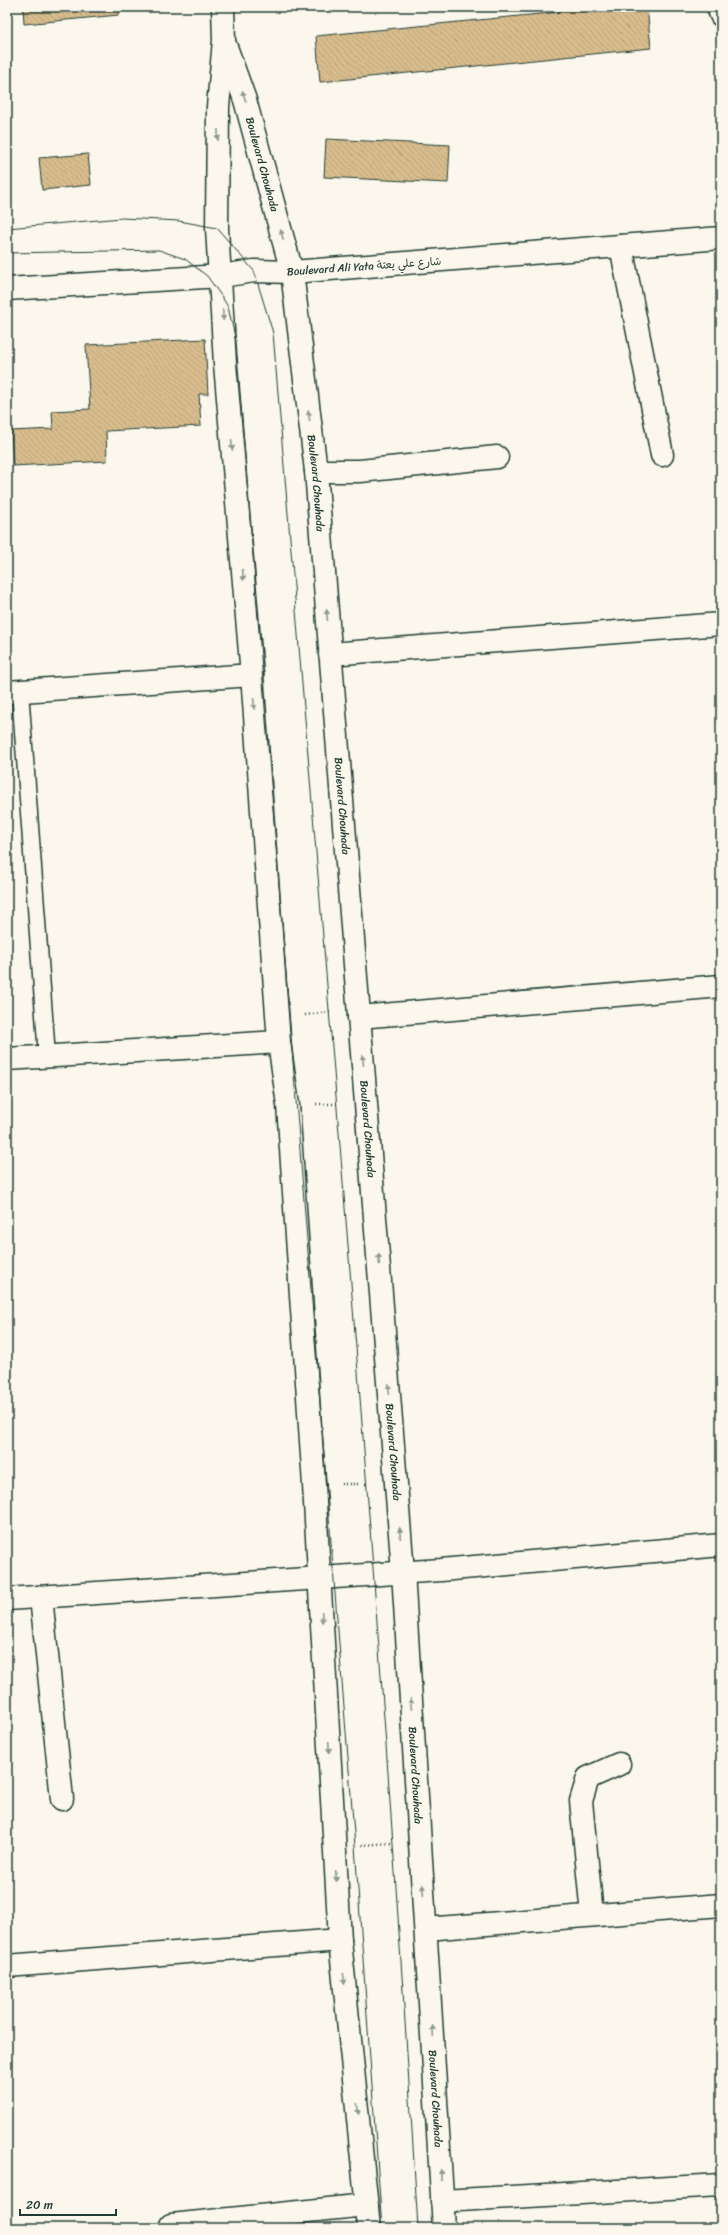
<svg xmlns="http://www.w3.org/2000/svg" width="728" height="2235" font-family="Sriracha,'Playpen Sans Arabic',sans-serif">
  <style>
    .building { fill: url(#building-back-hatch); stroke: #1f3d34 }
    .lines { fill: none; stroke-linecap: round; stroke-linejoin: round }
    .service-casing { stroke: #1f3d34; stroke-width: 19 }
    .minor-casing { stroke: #1f3d34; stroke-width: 25 }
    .tertiary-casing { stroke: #1f3d34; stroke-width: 25 }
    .secondary-casing { stroke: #1f3d34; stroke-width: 25 }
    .path { stroke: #1f3d34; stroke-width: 2.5; stroke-dasharray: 1 3; stroke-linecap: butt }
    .service { stroke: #fbf7ec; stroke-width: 16 }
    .minor { stroke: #fbf7ec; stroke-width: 22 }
    .tertiary { stroke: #fbf7ec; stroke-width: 22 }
    .secondary { stroke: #fbf7ec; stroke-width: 22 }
    .tram { stroke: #1f3d34; stroke-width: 1 }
    .oneway { fill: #8d9a90 }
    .labels { text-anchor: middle; stroke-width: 3; stroke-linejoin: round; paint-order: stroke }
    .street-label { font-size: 11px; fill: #1f3d34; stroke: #fbf7ec }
  </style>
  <defs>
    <pattern id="building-back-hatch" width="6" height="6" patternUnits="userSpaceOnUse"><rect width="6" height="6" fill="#d8bc8d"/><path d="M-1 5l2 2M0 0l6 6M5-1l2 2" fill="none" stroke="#b9a27a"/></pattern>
  </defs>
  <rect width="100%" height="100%" fill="#fbf7ec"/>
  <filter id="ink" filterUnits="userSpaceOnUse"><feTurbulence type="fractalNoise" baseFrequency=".025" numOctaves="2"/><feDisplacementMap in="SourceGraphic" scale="8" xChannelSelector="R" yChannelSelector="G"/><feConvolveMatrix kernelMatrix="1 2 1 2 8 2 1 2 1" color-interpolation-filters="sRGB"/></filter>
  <g filter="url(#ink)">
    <g class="building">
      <path d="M23,7h96v8l-95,9z"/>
      <path d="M559,7h88l4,41 -331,34 -4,-46 244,-24z"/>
      <path d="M326,139l124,6 -2,38 -124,-6z"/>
      <path d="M88,154l3,31 -49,5 -3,-32z"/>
      <path d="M205,339l3,55h-9l2,32 -95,5 1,30 -94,5 -2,-35 42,-2 -1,-18 38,-2 -4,-64z"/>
    </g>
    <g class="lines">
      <defs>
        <path id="service" d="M20,691l27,365"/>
        <g id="minor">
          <path d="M718,7l3,8"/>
          <path d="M621,246l41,209"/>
          <path d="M316,471h44l137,-14"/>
          <path d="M330,654l391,-30"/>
          <path d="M7,692l245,-17"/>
          <path d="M359,1017l362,-31"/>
          <path d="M7,1059l272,-17"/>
          <path d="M41,1597l21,202"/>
          <path d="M7,1599l434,-29 280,-25"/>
          <path d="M592,1915l-11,-114 7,-23 31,-14"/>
          <path d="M426,1929l295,-24"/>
          <path d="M7,1966l333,-26"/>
          <path d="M442,2201l279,-16"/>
          <path d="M171,2225l196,-20"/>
        </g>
        <g id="tertiary">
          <path d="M223,7l1,33 -6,67 -1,121 8,136 27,311 27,367 9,63 26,380 26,455 29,288"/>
          <path id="s1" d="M226,47l19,53 47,172 24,199 87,1101 41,656"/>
        </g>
        <path id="secondary" d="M7,289l214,-13 33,-5 38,1 429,-34"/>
      </defs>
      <use href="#service" class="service-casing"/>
      <use href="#minor" class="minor-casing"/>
      <use href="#tertiary" class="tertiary-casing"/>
      <use href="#secondary" class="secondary-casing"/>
      <g class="path">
        <path d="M305,1015l25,-3"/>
        <path d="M316,1104h23"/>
        <path d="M341,1484h27"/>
        <path d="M362,1845l29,-2"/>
      </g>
      <use href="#service" class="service"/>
      <use href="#minor" class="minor"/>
      <use href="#tertiary" class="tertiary"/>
      <use href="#secondary" class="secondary"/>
      <g class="tram">
        <path d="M7,228l115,-10 57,3 38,7 37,43 19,62c52,631 107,1262 145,1895"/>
        <path d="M7,253l152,-3 26,9 22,17 15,21 6,10 8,34 119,1505 27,382"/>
      </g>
    </g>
    <defs><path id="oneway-solid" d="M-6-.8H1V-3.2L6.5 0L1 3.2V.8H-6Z"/></defs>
    <g class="oneway">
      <use href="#oneway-solid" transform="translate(244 96) rotate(-109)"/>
      <use href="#oneway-solid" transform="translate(218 135) rotate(90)"/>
      <use href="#oneway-solid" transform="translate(282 235) rotate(-105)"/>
      <use href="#oneway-solid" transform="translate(223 315) rotate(87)"/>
      <use href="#oneway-solid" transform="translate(309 416) rotate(-97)"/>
      <use href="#oneway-solid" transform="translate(232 445) rotate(85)"/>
      <use href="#oneway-solid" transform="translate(243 575) rotate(85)"/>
      <use href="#oneway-solid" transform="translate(327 615) rotate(-94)"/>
      <use href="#oneway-solid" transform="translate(254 704) rotate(86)"/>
      <use href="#oneway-solid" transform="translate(363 1060) rotate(-95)"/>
      <use href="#oneway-solid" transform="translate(379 1259) rotate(-94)"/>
      <use href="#oneway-solid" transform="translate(389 1389) rotate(-94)"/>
      <use href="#oneway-solid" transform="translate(400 1533) rotate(-94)"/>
      <use href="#oneway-solid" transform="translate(322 1617) rotate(87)"/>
      <use href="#oneway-solid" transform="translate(411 1704) rotate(-94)"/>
      <use href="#oneway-solid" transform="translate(329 1747) rotate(87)"/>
      <use href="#oneway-solid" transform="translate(336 1876) rotate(86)"/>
      <use href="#oneway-solid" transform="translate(423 1890) rotate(-94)"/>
      <use href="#oneway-solid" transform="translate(344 1979) rotate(84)"/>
      <use href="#oneway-solid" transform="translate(433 2031) rotate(-94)"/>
      <use href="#oneway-solid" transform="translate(358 2109) rotate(84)"/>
      <use href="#oneway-solid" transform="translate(441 2175) rotate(-92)"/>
    </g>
  </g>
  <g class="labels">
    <g class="street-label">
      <text dy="4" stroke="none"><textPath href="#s1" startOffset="123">Boulevard Chouhada</textPath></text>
      <text transform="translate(364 266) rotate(-4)" y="4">Boulevard Ali Yata شارع علي يعتة</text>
      <text dy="4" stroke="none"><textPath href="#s1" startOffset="447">Boulevard Chouhada</textPath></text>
      <text dy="4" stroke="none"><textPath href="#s1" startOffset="771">Boulevard Chouhada</textPath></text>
      <text dy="4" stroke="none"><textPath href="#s1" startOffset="1095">Boulevard Chouhada</textPath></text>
      <text dy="4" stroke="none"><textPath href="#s1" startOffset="1419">Boulevard Chouhada</textPath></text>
      <text dy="4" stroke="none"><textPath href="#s1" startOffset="1743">Boulevard Chouhada</textPath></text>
      <text dy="4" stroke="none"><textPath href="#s1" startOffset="2067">Boulevard Chouhada</textPath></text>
    </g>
  </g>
  <rect width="728" height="2235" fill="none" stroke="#fbf7ec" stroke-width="24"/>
  <rect x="12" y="12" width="704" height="2211" fill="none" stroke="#1f3d34" stroke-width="1.5" filter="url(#ink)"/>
  <path d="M20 2209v6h96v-6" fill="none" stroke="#1f3d34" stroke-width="2"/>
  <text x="26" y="2209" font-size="12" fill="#1f3d34" stroke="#fbf7ec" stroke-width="3" paint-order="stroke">20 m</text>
</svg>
